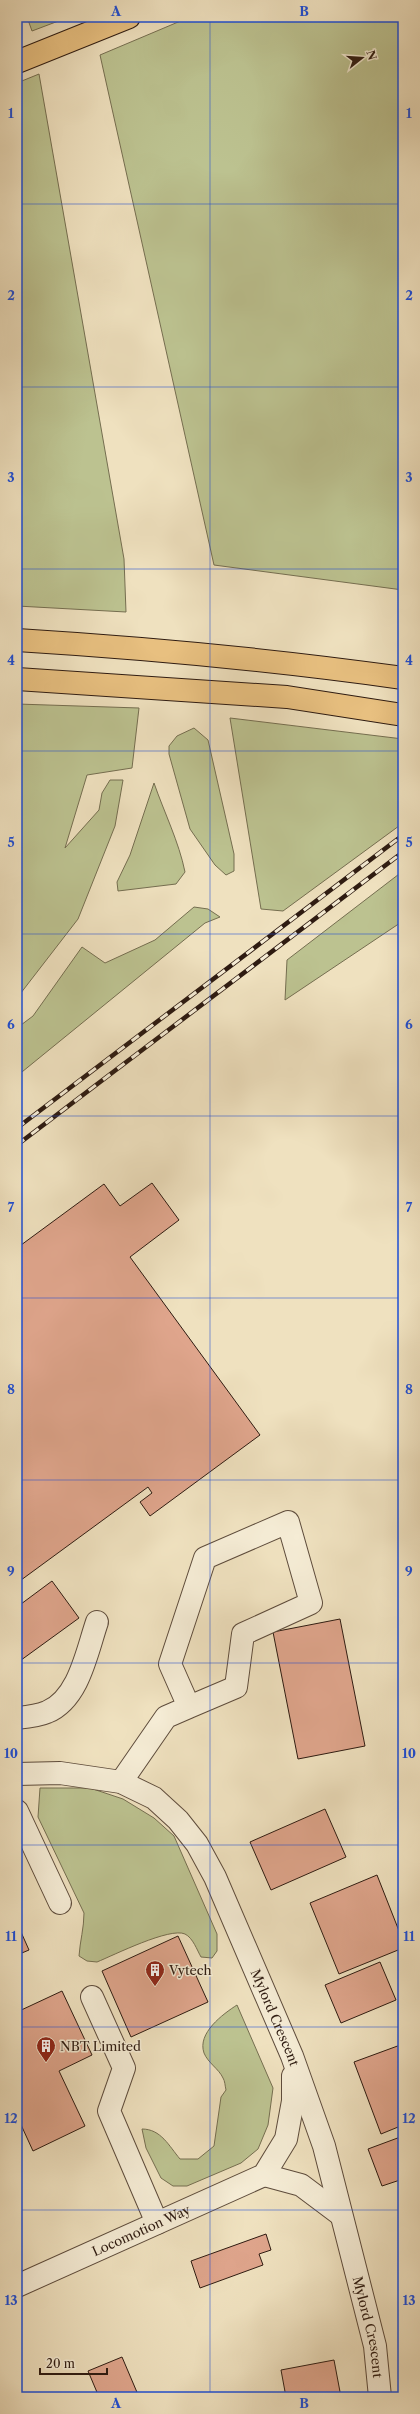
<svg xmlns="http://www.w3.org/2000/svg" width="420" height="2414" font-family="'Libre Caslon Text',serif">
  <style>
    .green { fill: #bcc290; stroke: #756e50 }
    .building { fill: #dfa58c; stroke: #2e1b11 }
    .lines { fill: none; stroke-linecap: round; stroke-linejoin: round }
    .minor-casing { stroke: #5e4c3c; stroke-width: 24 }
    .major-casing { stroke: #2e1b11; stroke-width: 24 }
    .minor { stroke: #f5ecd5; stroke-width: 22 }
    .major { stroke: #e8c080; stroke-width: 22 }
    .rail-casing { stroke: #2e1b11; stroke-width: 4.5 }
    .rail { stroke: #f5ecd5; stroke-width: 3; stroke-dasharray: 9; stroke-linecap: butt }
    .grid { fill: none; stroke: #1d4ed8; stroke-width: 1; stroke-opacity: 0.55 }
    .labels { text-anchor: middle; stroke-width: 3; stroke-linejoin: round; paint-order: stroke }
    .poi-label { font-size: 13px; fill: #2e1b11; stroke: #f5ecd5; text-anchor: start }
    .street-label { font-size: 13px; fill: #2e1b11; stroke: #f5ecd5 }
    .neatline { fill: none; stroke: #1d4ed8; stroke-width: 1.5 }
    .grid-label { font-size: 13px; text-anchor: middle; font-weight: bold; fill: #1d4ed8 }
  </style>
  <rect width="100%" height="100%" fill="#efe1bf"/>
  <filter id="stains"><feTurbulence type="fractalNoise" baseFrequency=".005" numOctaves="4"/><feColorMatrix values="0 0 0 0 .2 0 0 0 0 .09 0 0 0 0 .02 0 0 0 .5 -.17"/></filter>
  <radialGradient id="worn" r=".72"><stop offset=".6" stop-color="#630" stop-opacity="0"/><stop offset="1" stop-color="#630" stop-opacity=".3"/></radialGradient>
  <g class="green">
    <path d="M27,17h42l-37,14z"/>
    <path d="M190,17h213v573l-189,-25 -114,-510z"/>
    <path d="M39,74l85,485 2,53 -109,-6v-523z"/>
    <path d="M17,704l122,4 -7,60 -45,7 -22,73 34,-38 3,-17 8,-13h13l-8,46 -37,93 -61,79z"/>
    <path d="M230,718l173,21v84l-120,88 -22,-2z"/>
    <path d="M194,728l14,12 26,114v17l-8,4 -11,-10 -25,-36 -21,-75v-8l8,-10z"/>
    <path d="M154,783c10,29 25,59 31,89l-9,12 -58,7 -1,-9 13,-27z"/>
    <path d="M403,871v50l-118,79 2,-40z"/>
    <path d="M194,907l14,2 12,8 -15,6 -188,153v-48l16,-12 49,-69 23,16 50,-23z"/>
    <path d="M40,1788h50l33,11 31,19 20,18 43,98v17l-5,7 -11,-1c-4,-7 -8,-19 -16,-23 -15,-7 -71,21 -88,28l-10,-1 -8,-5c1,-15 5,-28 5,-43l-46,-96z"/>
    <path d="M237,2005l36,83 -5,37 -10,24 -17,14 -54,23h-14l-12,-8 -15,-30 -4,-19c19,0 27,17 38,30h18l16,-13 7,-49 5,-7c-1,-4 -1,-9 -3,-12 -4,-9 -15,-15 -19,-25 -7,-20 19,-39 33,-48z"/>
  </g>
  <g class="building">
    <path d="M152,1183l27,37 -49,37 130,178 -110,81 -10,-14 12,-9 -4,-6 -131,96v-335l87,-64 16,22z"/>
    <path d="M52,1581l27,37 -62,45v-56z"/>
    <path d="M340,1619l25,127 -67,13 -25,-127z"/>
    <path d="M325,1809l21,48 -75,33 -21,-48z"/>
    <path d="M377,1875l26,66v7l-64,26 -29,-71z"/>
    <path d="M17,1923l12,27 -12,5z"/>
    <path d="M178,1936l30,66 -77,35 -29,-66z"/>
    <path d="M380,1962l16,38 -55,23 -16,-38z"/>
    <path d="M62,1991l30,64 -33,16 26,55 -52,25 -16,-35v-104z"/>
    <path d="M403,2044v81l-22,9 -27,-72z"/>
    <path d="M403,2136v43l-21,7 -14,-37z"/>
    <path d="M266,2234l5,16 -12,4 4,11 -63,23 -9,-27z"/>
    <path d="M122,2357l17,40h-40l-11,-26z"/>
    <path d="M334,2360l7,37h-55l-5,-27z"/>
  </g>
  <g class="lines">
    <defs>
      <g id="minor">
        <path d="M17,1718c10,-1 21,-2 30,-6 32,-13 40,-61 50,-90"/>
        <path id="s1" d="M17,1774l43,-1 61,9 33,16 24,22 19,24 18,33 77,179 32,90 51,200 5,51"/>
        <path d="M121,1782l45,-65 23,-10 -19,-43 35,-106 83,-36 23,81 -68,31 -7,53 -47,20"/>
        <path d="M17,1811l43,92"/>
        <path d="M92,1997l32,71 -15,43 48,112"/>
        <path d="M264,2175l37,10 40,30"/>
        <path id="s2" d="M17,2286l247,-111 22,-36 7,-38v-25"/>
      </g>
      <g id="major">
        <path d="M17,62l112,-45"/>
        <path d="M17,640c129,8 258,20 386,38"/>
        <path d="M17,679l270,18 116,18"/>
      </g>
    </defs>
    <use href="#minor" class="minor-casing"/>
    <use href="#major" class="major-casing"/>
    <use href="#minor" class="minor"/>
    <use href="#major" class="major"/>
    <defs>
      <g id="rail">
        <path d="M17,1128l386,-293"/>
        <path d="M17,1145l386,-293"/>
      </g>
    </defs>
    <use href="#rail" class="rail-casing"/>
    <use href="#rail" class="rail"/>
  </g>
  <path class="grid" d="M210,17v2380M17,204h386M17,387h386M17,569h386M17,751h386M17,934h386M17,1116h386M17,1298h386M17,1480h386M17,1663h386M17,1845h386M17,2027h386M17,2210h386"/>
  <defs>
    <symbol id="building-pin" viewBox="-11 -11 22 30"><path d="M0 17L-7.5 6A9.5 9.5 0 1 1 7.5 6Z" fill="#8f2418" stroke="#f5ecd5"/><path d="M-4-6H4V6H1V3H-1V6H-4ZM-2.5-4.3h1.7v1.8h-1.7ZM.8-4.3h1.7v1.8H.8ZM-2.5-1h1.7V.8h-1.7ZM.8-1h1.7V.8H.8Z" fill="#fff"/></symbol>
  </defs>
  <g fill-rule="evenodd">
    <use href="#building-pin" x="144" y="1959" width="22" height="30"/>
    <use href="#building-pin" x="35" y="2035" width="22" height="30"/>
  </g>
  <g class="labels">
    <g class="poi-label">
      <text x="169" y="1975">Vytech</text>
      <text x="60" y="2051">NBT Limited</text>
    </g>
    <g class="street-label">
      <text dy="5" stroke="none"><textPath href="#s1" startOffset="395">Mylord Crescent</textPath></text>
      <text dy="5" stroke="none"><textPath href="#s2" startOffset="136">Locomotion Way</textPath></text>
      <text dy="5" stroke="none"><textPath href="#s1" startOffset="719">Mylord Crescent</textPath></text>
    </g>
  </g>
  <rect width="420" height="2414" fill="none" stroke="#efe1bf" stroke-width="44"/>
  <g transform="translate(362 58) rotate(73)" stroke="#f5ecd5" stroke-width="3" paint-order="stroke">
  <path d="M0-3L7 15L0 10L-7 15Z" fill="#2e1b11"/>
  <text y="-6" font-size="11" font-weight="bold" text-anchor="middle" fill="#2e1b11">N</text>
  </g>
  <path d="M40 2368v6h67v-6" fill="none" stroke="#2e1b11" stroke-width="2"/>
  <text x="46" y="2368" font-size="12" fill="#2e1b11" stroke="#f5ecd5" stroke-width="3" paint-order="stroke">20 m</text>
  <rect x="22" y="22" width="376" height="2370" class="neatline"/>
  <g class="grid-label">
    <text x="116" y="16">A</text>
    <text x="304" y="16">B</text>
    <text x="11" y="118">1</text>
    <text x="409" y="118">1</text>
    <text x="11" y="300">2</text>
    <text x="409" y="300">2</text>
    <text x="11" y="482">3</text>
    <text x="409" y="482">3</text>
    <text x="11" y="665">4</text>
    <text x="409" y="665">4</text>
    <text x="11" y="847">5</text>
    <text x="409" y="847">5</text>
    <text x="11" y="1029">6</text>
    <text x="409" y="1029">6</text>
    <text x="11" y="1212">7</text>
    <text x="409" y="1212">7</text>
    <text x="11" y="1394">8</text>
    <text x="409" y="1394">8</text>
    <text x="11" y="1576">9</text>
    <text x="409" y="1576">9</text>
    <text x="11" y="1758">10</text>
    <text x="409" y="1758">10</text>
    <text x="11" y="1941">11</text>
    <text x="409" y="1941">11</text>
    <text x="11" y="2123">12</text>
    <text x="409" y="2123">12</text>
    <text x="11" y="2305">13</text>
    <text x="409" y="2305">13</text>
    <text x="116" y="2408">A</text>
    <text x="304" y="2408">B</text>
  </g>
  <rect width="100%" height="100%" filter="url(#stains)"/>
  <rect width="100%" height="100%" fill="url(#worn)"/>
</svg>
